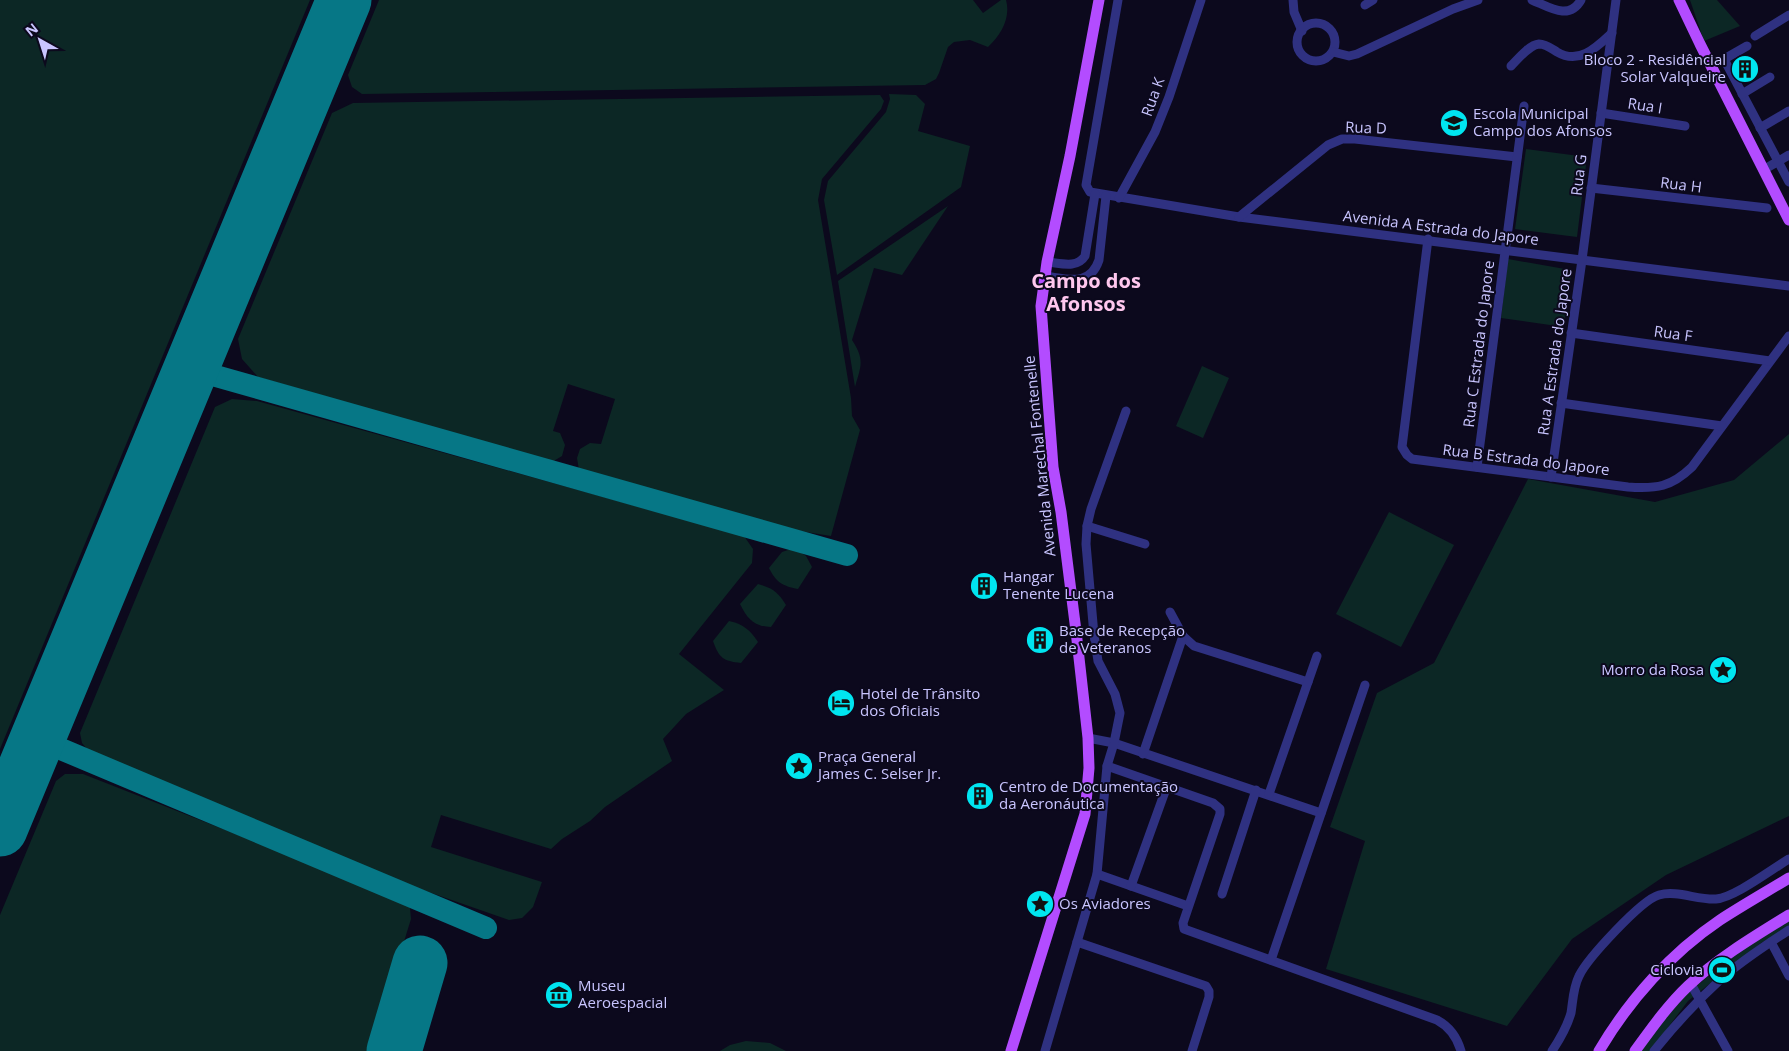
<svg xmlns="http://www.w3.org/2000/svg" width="1789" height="1051" font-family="'Open Sans',sans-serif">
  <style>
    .green { fill: #0c2725 }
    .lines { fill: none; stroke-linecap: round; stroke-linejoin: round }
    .taxiway { stroke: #067786; stroke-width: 22 }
    .runway { stroke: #067786; stroke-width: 55 }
    .minor { stroke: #2f3181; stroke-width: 9 }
    .major { stroke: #b34cff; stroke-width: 11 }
    .labels { text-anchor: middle; stroke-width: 4; stroke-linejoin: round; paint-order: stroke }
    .poi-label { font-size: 15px; fill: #c9c5ff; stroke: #0c091d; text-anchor: start }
    .street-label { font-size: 15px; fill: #c9c5ff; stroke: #0c091d }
    .district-label { font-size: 20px; font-weight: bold; fill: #ffc7ee; stroke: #0c091d }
  </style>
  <rect width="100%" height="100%" fill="#0c091d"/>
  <g class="green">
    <path d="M0,0h310l-310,749z"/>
    <path d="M379,0h594l10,13 18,-13h5c5,18 -5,35 -18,47l-18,-7 -16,2 -6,5 -9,26 -3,6 -11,6 -563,9 -10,-7 -4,-12z"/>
    <path d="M1690,0h27l23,26 -36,15z"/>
    <path d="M889,94l27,1 9,9 -7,27 52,15 -9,41 -124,88 -13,-75 4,-19 58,-69 4,-13z"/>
    <path d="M880,95l4,6 -3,8 -59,70 -4,21 33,198 1,18 8,14 -29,106 -50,-8 -202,-58 -2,-12 3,-9 10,-6 11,1 14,-45 -47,-15 -15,47 7,2 5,12 -3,11 -10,6 -294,-85 -16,-18 -4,-20 94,-226 21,-10z"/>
    <path d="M1526,149l61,8 -10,80 -62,-8z"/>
    <path d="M948,206l-46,69 -28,-7 -22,72c13,20 9,26 3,47l-17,-106z"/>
    <path d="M1508,259l57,10 6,6 -7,52 -63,-9z"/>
    <path d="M1202,366l27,12 -26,60 -27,-12z"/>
    <path d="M232,399l25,2 487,135 9,13 -1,14 -73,91 45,36 -38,24 -23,25 9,22 -67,46 -15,14 -28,18 -11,10 -110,-34 -10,32 111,35 -9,25 -11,11 -13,2 -89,-31 -329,-135 -9,-11 -2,-10 135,-326z"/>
    <path d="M1789,434v382l-123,59 -94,64 -65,87 -181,-57 39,-128 -35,-14 47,-134 57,-30 94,-184 127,23 79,-22z"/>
    <path d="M1389,512l65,33 -53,102 -65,-33z"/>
    <path d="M794,548l12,8 6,11 -14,22c-16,-3 -22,-7 -29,-21l13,-16z"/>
    <path d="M758,584c15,4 20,8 28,21l-15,22c-17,-1 -23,-7 -31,-23z"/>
    <path d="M729,621c14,3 21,9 29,21l-17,21c-18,-2 -22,-5 -28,-22z"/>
    <path d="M65,774h18l323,127 4,7 1,11 -41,132h-370v-136l56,-134z"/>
    <path d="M1789,917v10l-28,16 -73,58 -38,50h-12l46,-55 71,-58z"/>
    <path d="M746,1041l24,2 16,8h-66l10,-6z"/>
  </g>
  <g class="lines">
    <g class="taxiway">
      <path d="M191,369l656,186"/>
      <path d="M37,739l449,189"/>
    </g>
    <g class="runway">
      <path d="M0,829l344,-829"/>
      <path d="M394,1051l26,-88"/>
    </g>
    <g class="minor">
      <path d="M1118,0l-32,185 4,7 149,25 550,69"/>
      <path d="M1293,0l1,12 8,19"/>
      <path d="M1532,0c17,7 37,21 49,0"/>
      <path d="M1365,5l8,-5"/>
      <circle cx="1316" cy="42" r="19"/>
      <path d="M1755,36l34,-21"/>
      <path d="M1747,46l-21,12 -1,3 64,121"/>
      <path d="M1333,52l16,4 8,-2 96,-45 25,-9"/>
      <path d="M1511,66c7,-7 18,-21 28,-22 7,0 13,5 18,8 22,13 39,-4 55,-19"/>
      <path d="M1742,94l28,-17"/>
      <path d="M1601,113l84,13"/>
      <path d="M1760,128l29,-17"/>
      <path d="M1763,170l26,-15"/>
      <path d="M1591,188l176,20"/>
      <path d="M1119,198l36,-66 14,-35 32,-97"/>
      <path d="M1239,217l89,-72 14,-6h13l162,18"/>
      <path d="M1428,239l-26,208 5,8 5,4 216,28c29,2 43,0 64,-20l97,-131"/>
      <path d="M1047,262c13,1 30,7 38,-6l10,-62"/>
      <path d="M1045,276c23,3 45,11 54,-16l7,-64"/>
      <path d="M1571,333l199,28"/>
      <path d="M1561,403l161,23"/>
      <path d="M1477,467l47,-361"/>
      <path d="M1551,477l31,-217 34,-260"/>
      <path d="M1087,526l58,18"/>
      <path d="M1170,612l13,24 11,10 114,36"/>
      <path d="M1088,738l26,5 207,70"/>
      <path d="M1143,754l40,-118"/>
      <path d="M1107,766l106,37 7,6v5l-37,109 1,6 253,91c13,7 20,17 24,31"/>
      <path d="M1269,794l48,-138"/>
      <path d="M1097,874l91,32"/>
      <path d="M1131,886l36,-100"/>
      <path d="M1222,894l34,-104"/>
      <path d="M1077,942l129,44 3,5v6l-17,54"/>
      <path d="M1771,942l18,34"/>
      <path d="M1271,960l94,-275"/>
      <path d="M1691,984l37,67"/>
      <path d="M1045,1051l52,-177 10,-108 7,-23 6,-30 -5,-19 -17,-33 -4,-26 -8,-91 1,-18 4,-17 35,-98"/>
      <path d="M1552,1051c8,-12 15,-24 19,-38 2,-12 2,-25 8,-37 8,-17 62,-76 80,-81 18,-5 38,5 57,4 18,-1 56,-30 73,-40"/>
      <path d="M1654,1051c20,-25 42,-49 66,-71 21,-19 45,-34 69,-50"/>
    </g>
    <g class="major">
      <path d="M1679,0l21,44 89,176"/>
      <path d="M1011,1051l74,-237 4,-46 -1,-30 -12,-107 -15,-119 -8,-45 -12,-161 6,-44 23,-106 29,-156"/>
      <path d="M1599,1051c30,-51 72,-98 121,-131 23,-15 46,-28 69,-42"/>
      <path d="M1635,1051c16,-22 33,-46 53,-65 30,-28 67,-50 101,-71"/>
    </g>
  </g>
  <defs>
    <symbol id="building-disc" viewBox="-11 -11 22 22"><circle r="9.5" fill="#00e5f0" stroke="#0c091d"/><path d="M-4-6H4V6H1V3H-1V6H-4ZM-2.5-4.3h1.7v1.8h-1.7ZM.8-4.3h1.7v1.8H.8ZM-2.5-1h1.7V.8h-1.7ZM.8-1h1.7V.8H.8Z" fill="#111"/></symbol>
    <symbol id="school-disc" viewBox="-11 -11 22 22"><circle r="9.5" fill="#00e5f0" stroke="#0c091d"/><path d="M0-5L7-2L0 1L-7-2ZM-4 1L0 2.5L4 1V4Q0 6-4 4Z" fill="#111"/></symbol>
    <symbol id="sight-disc" viewBox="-11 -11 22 22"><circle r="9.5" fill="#00e5f0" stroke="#0c091d"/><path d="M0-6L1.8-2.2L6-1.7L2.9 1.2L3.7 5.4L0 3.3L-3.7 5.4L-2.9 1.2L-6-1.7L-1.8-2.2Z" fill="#111"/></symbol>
    <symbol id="hotel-disc" viewBox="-11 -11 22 22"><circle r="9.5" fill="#00e5f0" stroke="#0c091d"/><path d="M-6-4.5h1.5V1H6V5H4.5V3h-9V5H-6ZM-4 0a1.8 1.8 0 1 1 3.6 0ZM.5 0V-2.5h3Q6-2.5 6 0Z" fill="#111"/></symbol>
    <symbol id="stadium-disc" viewBox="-11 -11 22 22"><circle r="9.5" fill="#00e5f0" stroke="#0c091d"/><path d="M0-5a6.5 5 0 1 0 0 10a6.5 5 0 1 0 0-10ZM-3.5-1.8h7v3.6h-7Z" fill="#111"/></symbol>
    <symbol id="museum-disc" viewBox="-11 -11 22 22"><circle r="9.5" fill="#00e5f0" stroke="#0c091d"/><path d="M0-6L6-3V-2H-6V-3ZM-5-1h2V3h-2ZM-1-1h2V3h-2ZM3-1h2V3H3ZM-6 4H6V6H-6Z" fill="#111"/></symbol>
  </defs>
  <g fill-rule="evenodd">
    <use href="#building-disc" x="1729" y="53" width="32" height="32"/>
    <use href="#school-disc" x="1438" y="107" width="32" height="32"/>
    <use href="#building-disc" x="968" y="570" width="32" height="32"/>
    <use href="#building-disc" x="1024" y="624" width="32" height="32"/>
    <use href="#sight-disc" x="1707" y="654" width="32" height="32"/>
    <use href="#hotel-disc" x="825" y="687" width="32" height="32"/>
    <use href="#sight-disc" x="783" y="750" width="32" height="32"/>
    <use href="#building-disc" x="964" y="780" width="32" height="32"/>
    <use href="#sight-disc" x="1024" y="888" width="32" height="32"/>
    <use href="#stadium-disc" x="1706" y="954" width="32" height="32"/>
    <use href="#museum-disc" x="543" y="979" width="32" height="32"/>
  </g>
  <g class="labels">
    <g class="poi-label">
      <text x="1726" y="65" text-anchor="end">Bloco 2 - Residêncial<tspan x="1726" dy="17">Solar Valqueire</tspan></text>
      <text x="1473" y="119">Escola Municipal<tspan x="1473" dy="17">Campo dos Afonsos</tspan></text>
      <text x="1003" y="582">Hangar<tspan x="1003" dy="17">Tenente Lucena</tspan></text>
      <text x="1059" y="636">Base de Recepção<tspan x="1059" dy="17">de Veteranos</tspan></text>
      <text x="1704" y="675" text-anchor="end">Morro da Rosa</text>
      <text x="860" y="699">Hotel de Trânsito<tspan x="860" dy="17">dos Oficiais</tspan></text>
      <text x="818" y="762">Praça General<tspan x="818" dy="17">James C. Selser Jr.</tspan></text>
      <text x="999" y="792">Centro de Documentação<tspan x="999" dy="17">da Aeronáutica</tspan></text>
      <text x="1059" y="909">Os Aviadores</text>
      <text x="1703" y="975" text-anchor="end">Ciclovia</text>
      <text x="578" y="991">Museu<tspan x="578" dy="17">Aeroespacial</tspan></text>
    </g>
    <g class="street-label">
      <text transform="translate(1153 97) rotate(-70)" y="5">Rua K</text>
      <text transform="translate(1645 106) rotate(9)" y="5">Rua I</text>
      <text transform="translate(1366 128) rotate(2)" y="5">Rua D</text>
      <text transform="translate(1579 175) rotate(-83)" y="5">Rua G</text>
      <text transform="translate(1681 185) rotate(7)" y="5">Rua H</text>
      <text transform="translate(1441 228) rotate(7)" y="5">Avenida A Estrada do Japore</text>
      <text transform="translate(1673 334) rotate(8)" y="5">Rua F</text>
      <text transform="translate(1479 344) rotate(-83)" y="5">Rua C Estrada do Japore</text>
      <text transform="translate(1555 352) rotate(-82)" y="5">Rua A Estrada do Japore</text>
      <text transform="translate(1040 456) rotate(-96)" y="5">Avenida Marechal Fontenelle</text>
      <text transform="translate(1526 460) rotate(7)" y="5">Rua B Estrada do Japore</text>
    </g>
    <g class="district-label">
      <text x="1086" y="288">Campo dos<tspan x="1086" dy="23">Afonsos</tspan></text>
    </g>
  </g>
  <g transform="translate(40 40) rotate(321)" stroke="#0c091d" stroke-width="4" paint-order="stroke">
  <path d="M0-4L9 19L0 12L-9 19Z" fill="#c9c5ff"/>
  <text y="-8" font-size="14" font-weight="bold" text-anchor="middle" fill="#c9c5ff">N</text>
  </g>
</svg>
